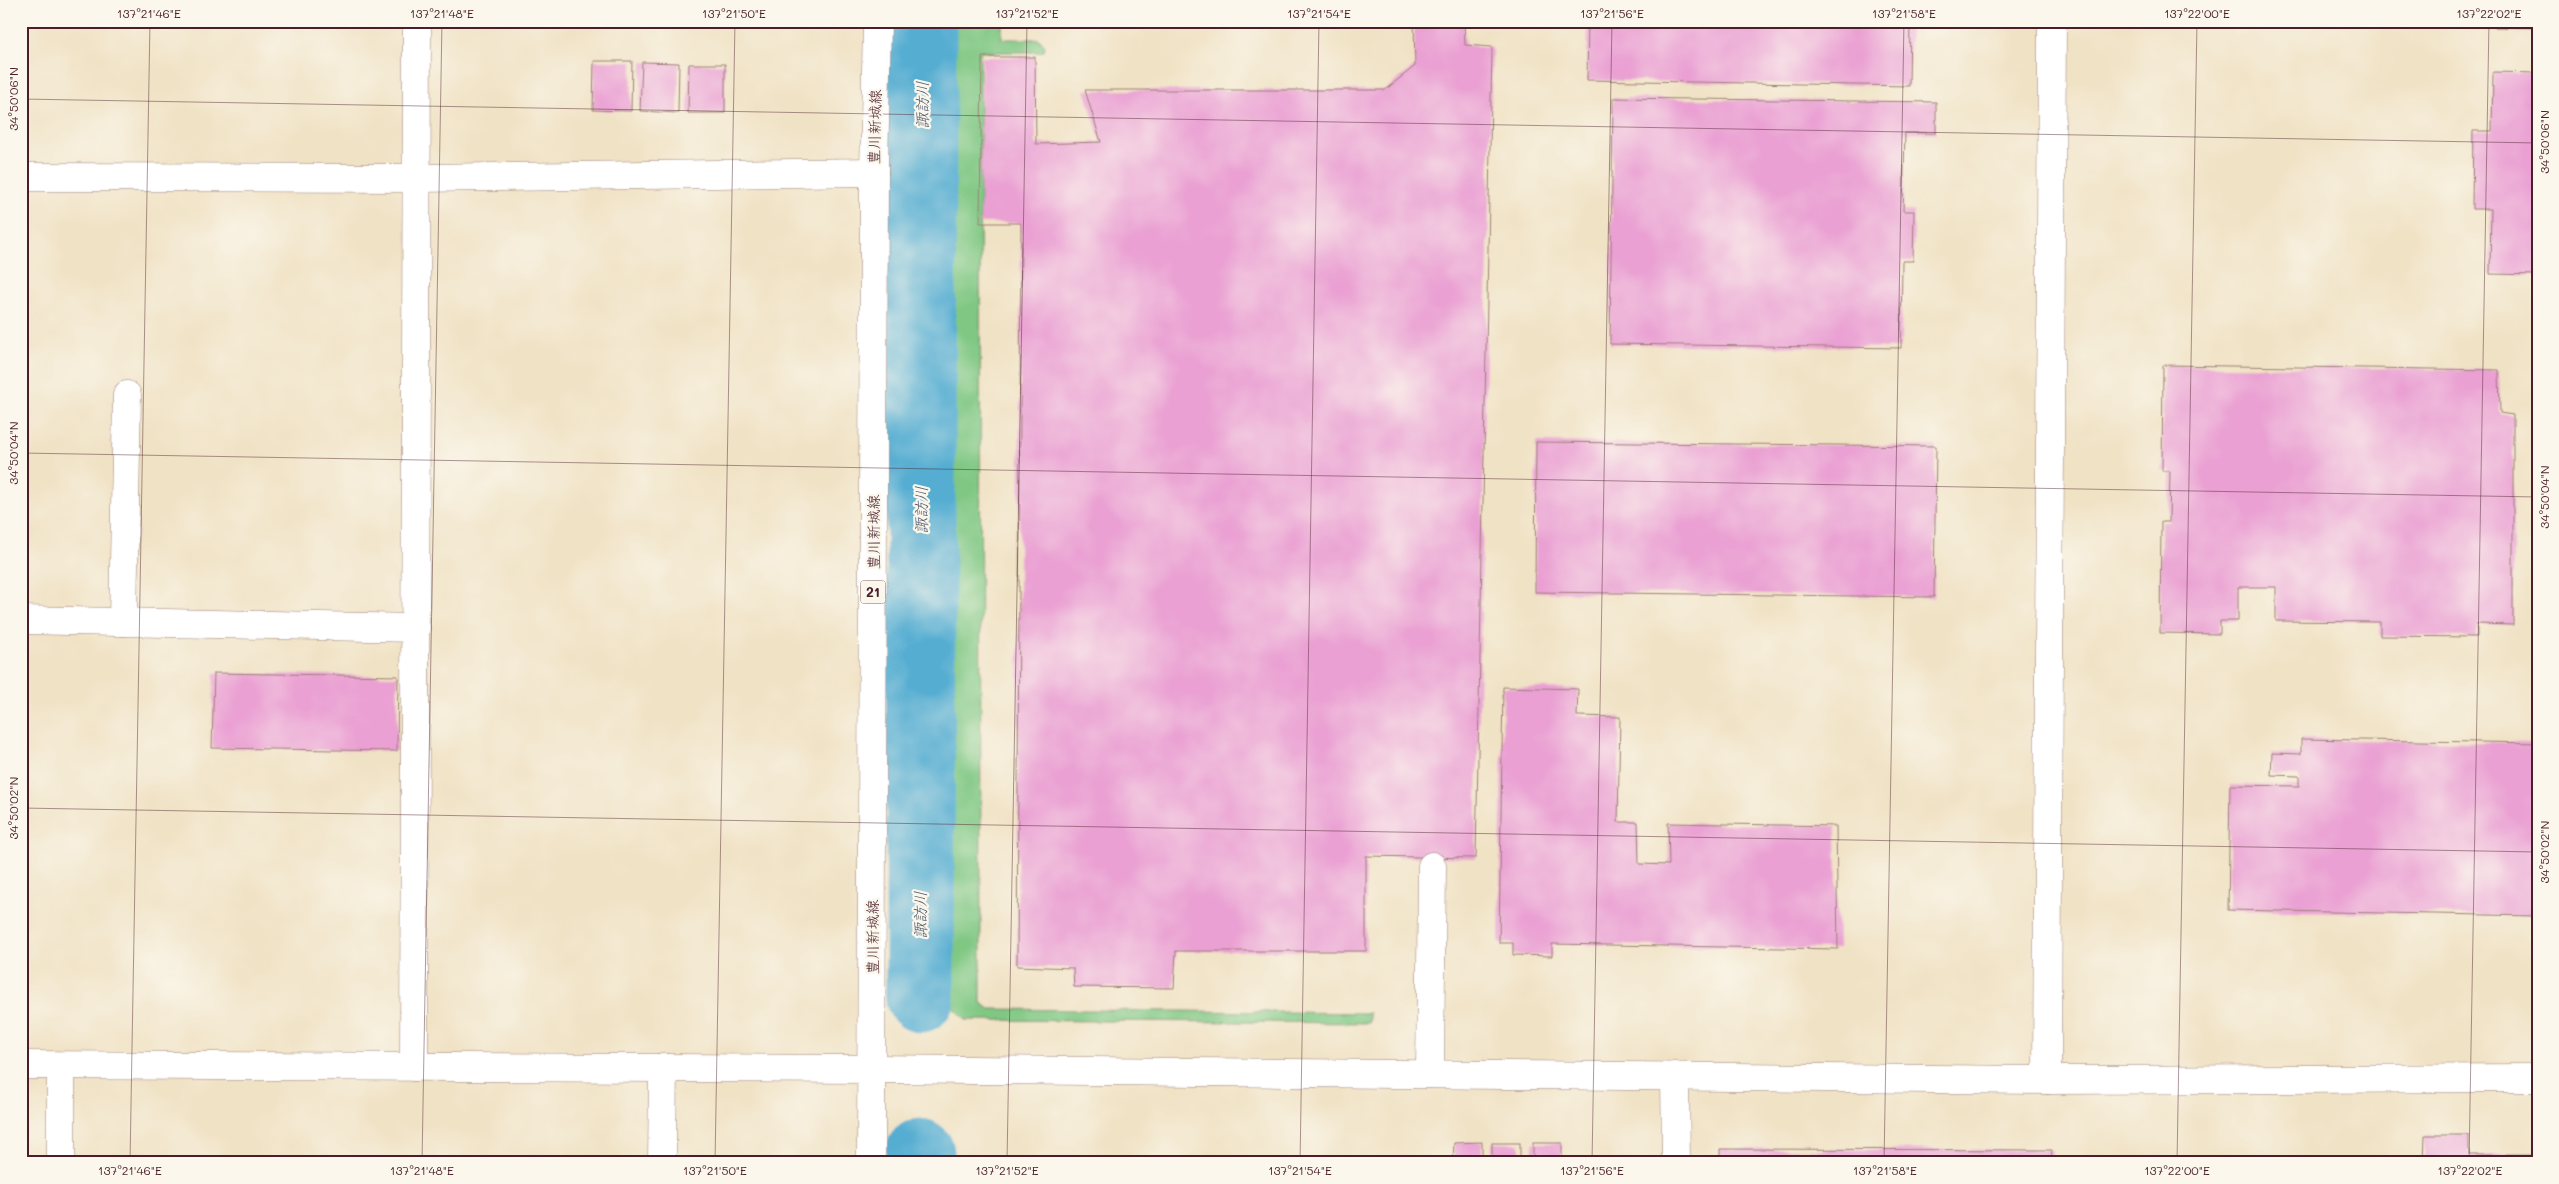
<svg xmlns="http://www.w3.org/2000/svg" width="2559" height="1184" font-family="Mali,'Klee One',sans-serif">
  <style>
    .green { fill: #7fc783; stroke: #647357 }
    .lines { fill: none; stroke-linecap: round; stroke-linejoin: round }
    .river { stroke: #55add2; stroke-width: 69 }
    .building { fill: #eaa0d3 }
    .minor-casing { stroke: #9d8078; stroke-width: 29 }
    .major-casing { stroke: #9d8078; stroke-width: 29 }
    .minor { stroke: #fff; stroke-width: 28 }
    .major { stroke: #fff; stroke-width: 28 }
    .ticks { fill: none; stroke: #4a1f2b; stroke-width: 1; stroke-opacity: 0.45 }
    .labels { text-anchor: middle; stroke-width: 4.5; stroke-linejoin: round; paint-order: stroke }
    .shield { fill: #fbf7ec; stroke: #7f6065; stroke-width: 1 }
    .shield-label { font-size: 14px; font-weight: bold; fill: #4a1f2b }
    .street-label { font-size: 15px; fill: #4a1f2b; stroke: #fbf7ec }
    .water-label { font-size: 16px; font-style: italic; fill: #4e586e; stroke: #fbf7ec }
    .neatline { fill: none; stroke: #4a1f2b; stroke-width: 2 }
    .ticks-label { font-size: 12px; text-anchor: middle; fill: #4a1f2b }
  </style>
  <rect width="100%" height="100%" fill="#fbf7ec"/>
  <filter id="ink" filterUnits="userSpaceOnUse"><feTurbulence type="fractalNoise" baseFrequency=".02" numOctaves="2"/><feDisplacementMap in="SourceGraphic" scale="10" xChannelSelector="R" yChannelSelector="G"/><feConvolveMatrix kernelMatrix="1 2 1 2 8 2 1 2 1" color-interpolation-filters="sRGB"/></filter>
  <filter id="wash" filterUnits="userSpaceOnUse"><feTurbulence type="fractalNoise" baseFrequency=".0096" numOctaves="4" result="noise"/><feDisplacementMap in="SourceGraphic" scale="20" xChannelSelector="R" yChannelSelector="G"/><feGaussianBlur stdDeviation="1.12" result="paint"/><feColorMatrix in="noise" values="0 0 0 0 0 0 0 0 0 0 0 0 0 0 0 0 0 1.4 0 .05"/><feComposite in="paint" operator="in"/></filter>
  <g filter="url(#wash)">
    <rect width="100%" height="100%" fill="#f0e2c5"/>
    <path class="green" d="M933,21h69v18h37l6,7 -1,5 -5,1h-59l1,951 9,6 379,4v10l-403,-3 -33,-31z"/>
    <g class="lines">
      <g class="river">
        <path d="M920,998l2,-977"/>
        <path d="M920,1153v10"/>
      </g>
    </g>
    <g id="blocks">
      <g class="building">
        <path d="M1414,21h50l1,24 27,2 -16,811 -110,-2v95h-190l-2,37 -100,-1 -1,-19 -56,-2 4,-743h-41l2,-166h53l1,87 65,-2 -16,-52h300l30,-24z"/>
        <path d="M1588,21h322l-1,65 -322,-6z"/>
        <path d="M2271,21h267v7l-267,-5z"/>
        <path d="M594,61h38l-1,50 -38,-1z"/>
        <path d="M642,62l37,1 -1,50 -38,-2z"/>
        <path d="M689,64h36v49h-37z"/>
        <path d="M2493,72l45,1v202l-48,-1 1,-65h-19l1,-78h19z"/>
        <path d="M1613,98l323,4v31h-31l-2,78h11l-1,50h-11l-1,87 -291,-4z"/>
        <path d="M2163,365l336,5 1,43 13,2v210l-36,-1v13l-97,-1v-14l-104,-1v-34h-38v34h-18v13l-60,-1 1,-111h8l1,-51h-8z"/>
        <path d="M1536,442l400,4 -2,151 -399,-5z"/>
        <path d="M214,673l184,3 -1,75 -185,-3z"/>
        <path d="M1503,687l75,2 -1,27 43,1 -2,105h20l1,42 30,1 -1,-42 168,3 2,123 -286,-5v12l-39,-1v-12h-14z"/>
        <path d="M2301,739l237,4v173l-310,-6 2,-125 69,1v-10l-28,-1 1,-22 29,1z"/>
        <path d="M2425,1135h44v20h69v8h-114z"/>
        <path d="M1482,1142v21h-29l1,-20z"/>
        <rect x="1492" y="1143" width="28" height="20"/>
        <rect x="1533" y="1143" width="29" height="20"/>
        <path d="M1720,1149l332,1 -1,13h-331z"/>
      </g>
    </g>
  </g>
  <g filter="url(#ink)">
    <use href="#blocks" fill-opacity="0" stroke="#9d8078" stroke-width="1"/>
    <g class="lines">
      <defs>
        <g id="minor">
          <path d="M21,177l396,1 457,-6"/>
          <path d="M21,620l395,8"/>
          <path d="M123,622l4,-227"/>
          <path d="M21,1065l851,4 1175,11 491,-2"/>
          <path d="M414,1067l3,-1046"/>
          <path d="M1430,1074l2,-208"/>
          <path d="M1675,1076l1,87"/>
          <path d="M2047,1080l5,-1059"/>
          <path d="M61,1163v-97"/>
          <path d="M662,1163l1,-96"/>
        </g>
        <path id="major" d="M871,1163l3,-991 3,-151"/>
      </defs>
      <use href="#minor" class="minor-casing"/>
      <use href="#major" class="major-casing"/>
      <use href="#minor" class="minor"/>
      <use href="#major" class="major"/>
    </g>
  </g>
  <path class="ticks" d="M21,99l2517,44M21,453l2517,44M21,808l2517,44M21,1163h3M130,1163l20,-1142M422,1163l20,-1142M715,1163l20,-1142M1007,1163l20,-1142M1300,1163l19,-1142M1592,1163l20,-1142M1884,1163l20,-1142M2177,1163l20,-1142M2469,1163l20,-1142"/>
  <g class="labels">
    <rect class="shield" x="860.5" y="580.5" width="25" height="23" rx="4"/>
    <g class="shield-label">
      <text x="873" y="597">21</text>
    </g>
    <g class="street-label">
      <text transform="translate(875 127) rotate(-89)" y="5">豊川新城線</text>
      <text transform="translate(874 532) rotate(-90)" y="5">豊川新城線</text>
      <text transform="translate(873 937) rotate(-90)" y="5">豊川新城線</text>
    </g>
    <g class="water-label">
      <text transform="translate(922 105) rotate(-90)" y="6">諏訪川</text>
      <text transform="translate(921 510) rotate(-90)" y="6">諏訪川</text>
      <text transform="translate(920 915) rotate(-90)" y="6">諏訪川</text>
    </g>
  </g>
  <rect width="2559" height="1184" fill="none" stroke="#fbf7ec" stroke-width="55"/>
  <rect x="28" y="28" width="2504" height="1128" class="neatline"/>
  <g class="ticks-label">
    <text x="149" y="18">137°21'46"E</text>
    <text x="442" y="18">137°21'48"E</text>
    <text x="734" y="18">137°21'50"E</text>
    <text x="1027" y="18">137°21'52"E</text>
    <text x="1319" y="18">137°21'54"E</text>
    <text x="1612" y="18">137°21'56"E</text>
    <text x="1904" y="18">137°21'58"E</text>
    <text x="2197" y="18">137°22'00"E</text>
    <text x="2489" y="18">137°22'02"E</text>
    <text transform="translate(14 99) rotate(-90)" y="4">34°50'06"N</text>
    <text transform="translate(2545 142) rotate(-90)" y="4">34°50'06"N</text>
    <text transform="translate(14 453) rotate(-90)" y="4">34°50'04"N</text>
    <text transform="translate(2545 497) rotate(-90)" y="4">34°50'04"N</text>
    <text transform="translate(14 808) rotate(-90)" y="4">34°50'02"N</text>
    <text transform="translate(2545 852) rotate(-90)" y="4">34°50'02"N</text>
    <text x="130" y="1175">137°21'46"E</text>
    <text x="422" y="1175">137°21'48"E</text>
    <text x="715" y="1175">137°21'50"E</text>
    <text x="1007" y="1175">137°21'52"E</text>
    <text x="1300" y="1175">137°21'54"E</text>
    <text x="1592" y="1175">137°21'56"E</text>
    <text x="1885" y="1175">137°21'58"E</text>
    <text x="2177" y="1175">137°22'00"E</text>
    <text x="2470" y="1175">137°22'02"E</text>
  </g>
</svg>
